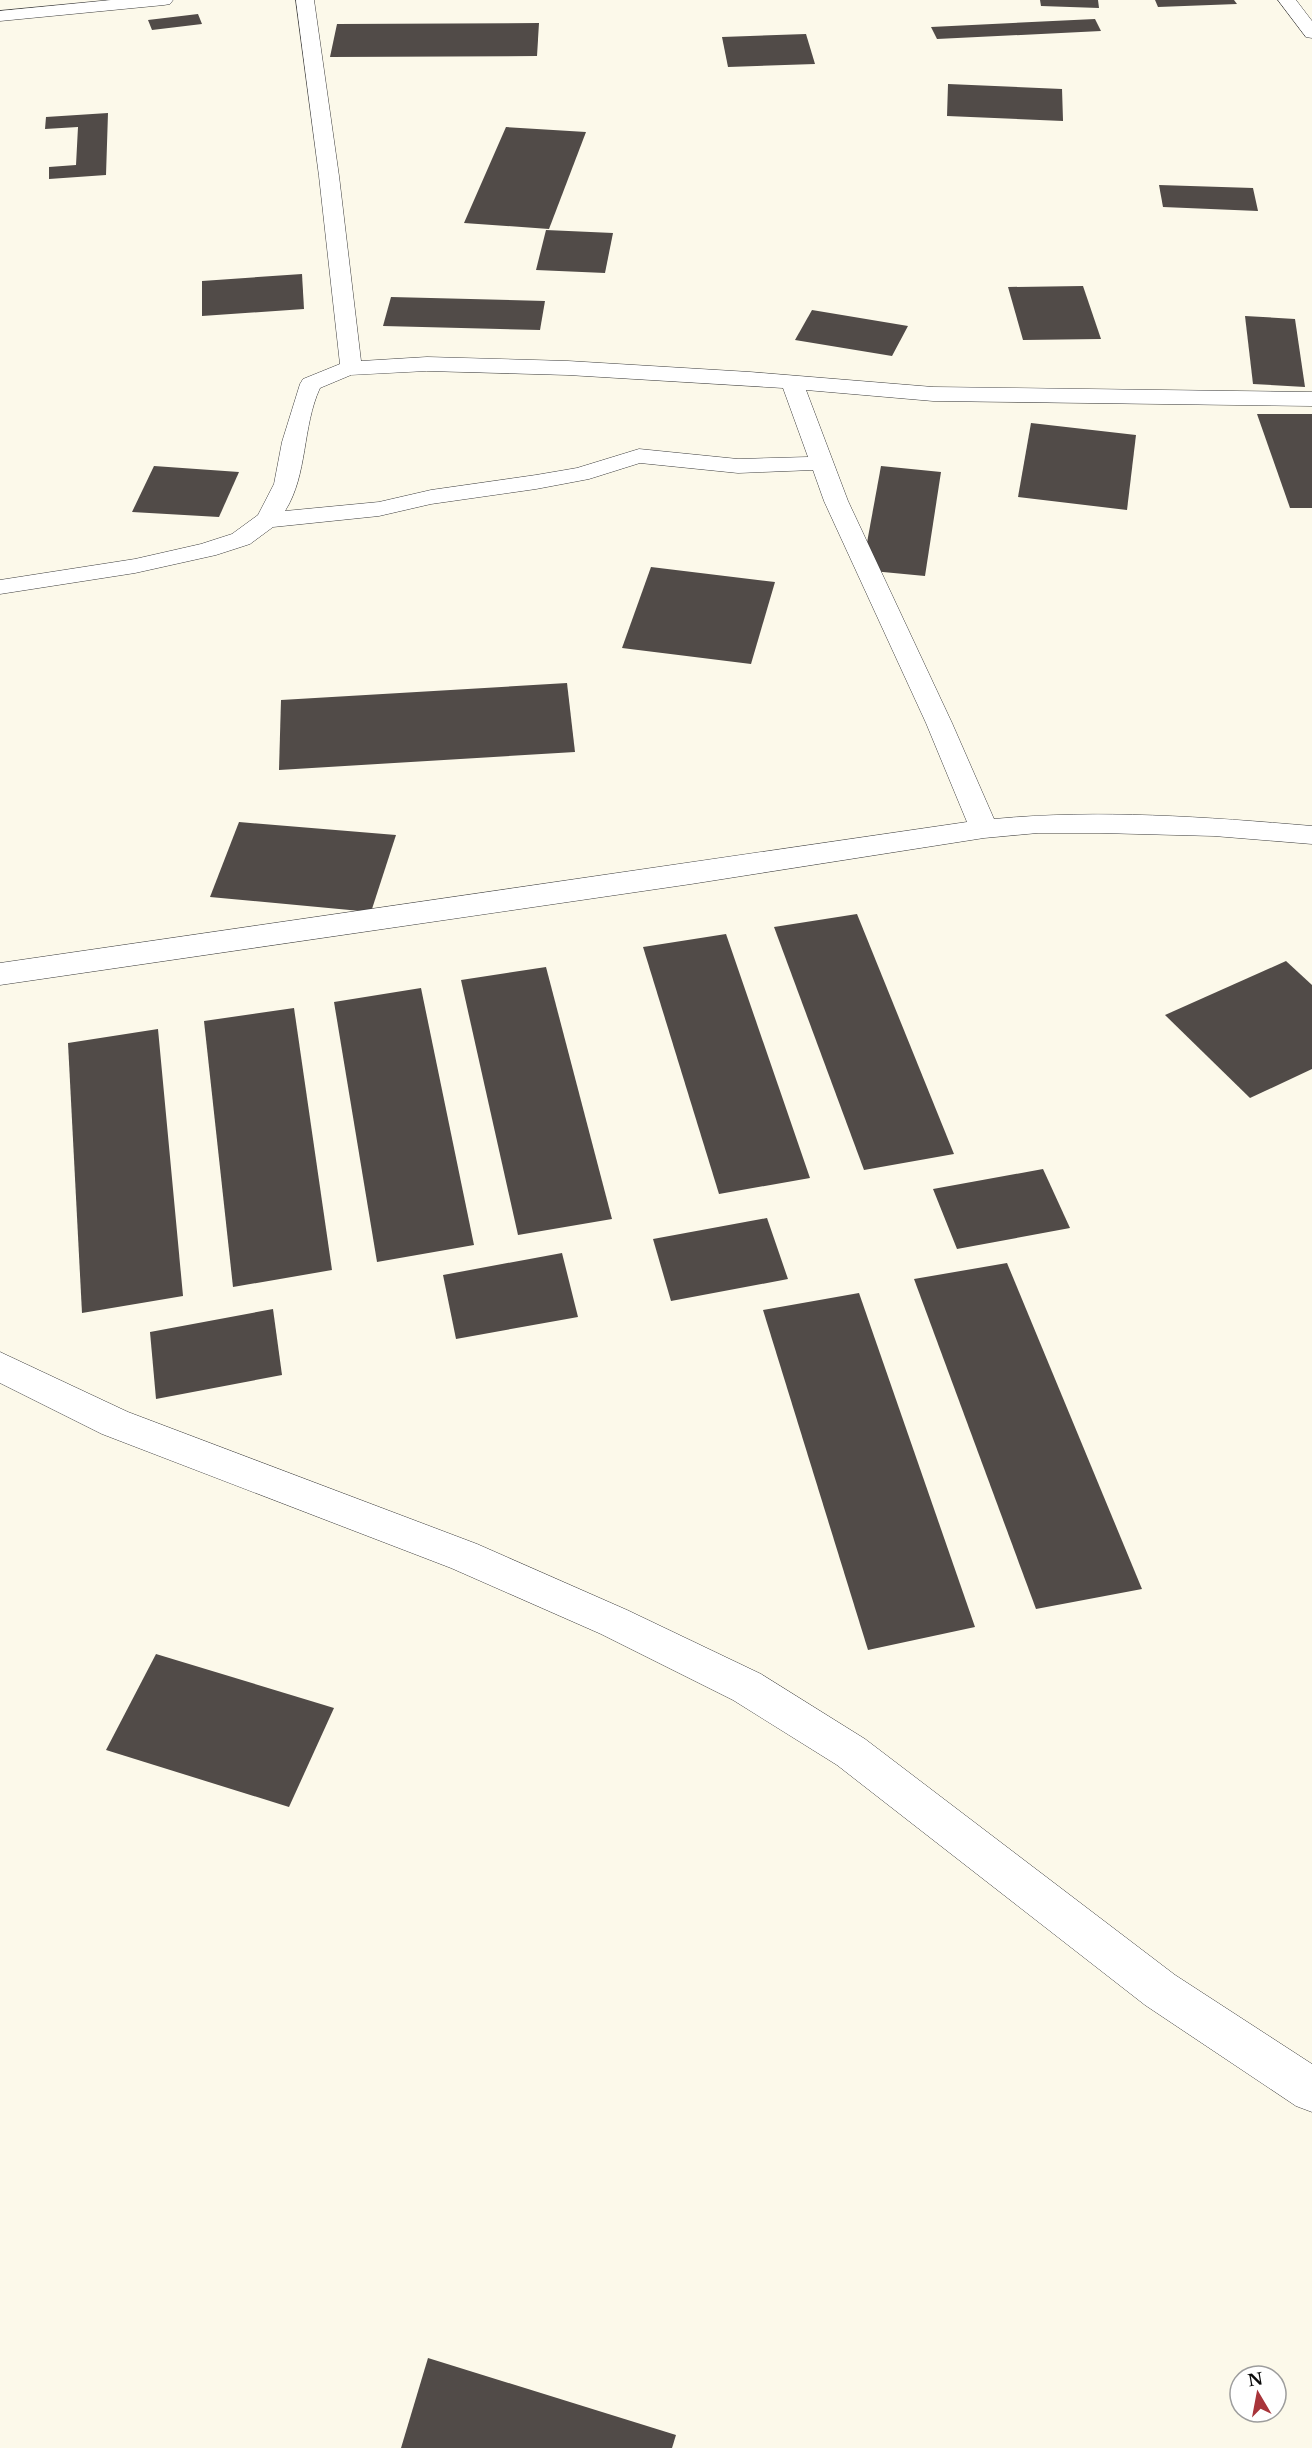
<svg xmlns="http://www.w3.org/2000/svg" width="1312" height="2448" font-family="'Libre Baskerville',serif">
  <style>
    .building { fill: #514b48 }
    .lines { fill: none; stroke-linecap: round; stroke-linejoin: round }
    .minor-casing { stroke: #3d3d3d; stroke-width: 1 }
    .minor { fill: #fff; fill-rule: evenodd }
  </style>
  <rect width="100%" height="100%" fill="#fcf9ea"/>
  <g class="building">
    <path d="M1040,0h58l1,8 -58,-2z"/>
    <path d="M1155,0h79l3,4 -79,3z"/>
    <path d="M198,14l4,10 -50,6 -4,-10z"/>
    <path d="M1095,19l6,12 -164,8 -6,-12z"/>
    <path d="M539,23l-2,33 -207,1 7,-33z"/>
    <path d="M806,34l9,30 -87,3 -6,-30z"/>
    <path d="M948,84l114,5 1,32 -116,-5z"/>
    <path d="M108,113l-2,62 -57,4v-12l27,-2 2,-38 -33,2 1,-12z"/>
    <path d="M506,127l80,5 -37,97 -85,-6z"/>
    <path d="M1159,185l94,3 5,23 -95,-4z"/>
    <path d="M546,230l67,3 -8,40 -69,-3z"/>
    <path d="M302,274l2,35 -102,7v-35z"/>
    <path d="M1083,286l18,53 -78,1 -15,-53z"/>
    <path d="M391,297l154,4 -5,29 -157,-4z"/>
    <path d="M812,310l96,16 -16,30 -97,-16z"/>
    <path d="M1245,316l50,3 10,68 -52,-3z"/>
    <path d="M1257,414h55v94h-22z"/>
    <path d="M1031,423l105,12 -9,75 -109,-13z"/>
    <path d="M154,466l85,6 -20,45 -87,-5z"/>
    <path d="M881,466l60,6 -16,104 -63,-6z"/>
    <path d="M651,567l124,15 -24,82 -129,-16z"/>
    <path d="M567,683l8,69 -296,18 2,-70z"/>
    <path d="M239,822l157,13 -25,77 -161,-15z"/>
    <path d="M857,914l97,240 -90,16 -90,-243z"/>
    <path d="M726,934l84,244 -91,16 -76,-247z"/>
    <path d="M1286,961l26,24v84l-62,29 -85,-83z"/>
    <path d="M546,967l66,252 -94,16 -57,-255z"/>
    <path d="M421,988l53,257 -97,17 -43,-260z"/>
    <path d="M294,1008l38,262 -99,17 -29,-266z"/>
    <path d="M158,1029l25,267 -101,17 -14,-270z"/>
    <path d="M1043,1169l27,59 -113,21 -24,-60z"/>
    <path d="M767,1218l21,61 -117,22 -18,-62z"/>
    <path d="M562,1253l16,64 -122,22 -13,-64z"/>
    <path d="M1007,1263l135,326 -106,20 -122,-330z"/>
    <path d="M859,1293l116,334 -107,23 -105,-340z"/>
    <path d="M273,1309l9,66 -126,24 -6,-67z"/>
    <path d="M156,1654l178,54 -45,99 -183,-57z"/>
    <path d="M428,2358l248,77 -4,13h-271z"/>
  </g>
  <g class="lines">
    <defs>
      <g id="minor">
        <path d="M111,0h62l-3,4 -6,1 -164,16v-10z"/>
        <path d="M296,0h18l25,176 22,185 66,-4 141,4 182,11 183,15 379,5v14l-379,-5 -127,-11 42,111 104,222 42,96c105,-10 212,-2 318,7v18l-98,-8 -114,-3h-62l-54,5 -293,46 -691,101v-22l967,-141 -41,-99 -102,-222 -11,-31 -75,3 -98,-10 -51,16 -53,10 -105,15 -52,12 -106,11 -23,17 -34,11 -81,18 -135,21v-14l135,-21 66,-15 31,-10 26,-19 16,-31 8,-42 18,-58 3,-5 37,-15 -21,-188zM427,371l141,4 215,13 25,69 -70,2 -99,-10 -62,19 -41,7 -105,15 -52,12 -94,9c23,-36 17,-84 35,-123l31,-13z"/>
        <path d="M1278,0h18l16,21v17l-6,-1z"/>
        <path d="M0,1352l128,60 349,132 150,66 134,64 104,65 310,236 137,89v48l-16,-6 -151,-101 -308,-240 -104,-65 -132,-66 -150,-66 -349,-134 -102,-51z"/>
      </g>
    </defs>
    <use href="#minor" class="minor-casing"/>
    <use href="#minor" class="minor"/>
  </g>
  <g transform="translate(1258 2394) rotate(350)"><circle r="28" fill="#ffffff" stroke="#9d9d9d" stroke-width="1.5"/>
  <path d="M0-4.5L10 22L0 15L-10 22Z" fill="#a8343a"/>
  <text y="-9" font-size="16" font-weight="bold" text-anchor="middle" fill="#0a0a0a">N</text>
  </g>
</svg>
